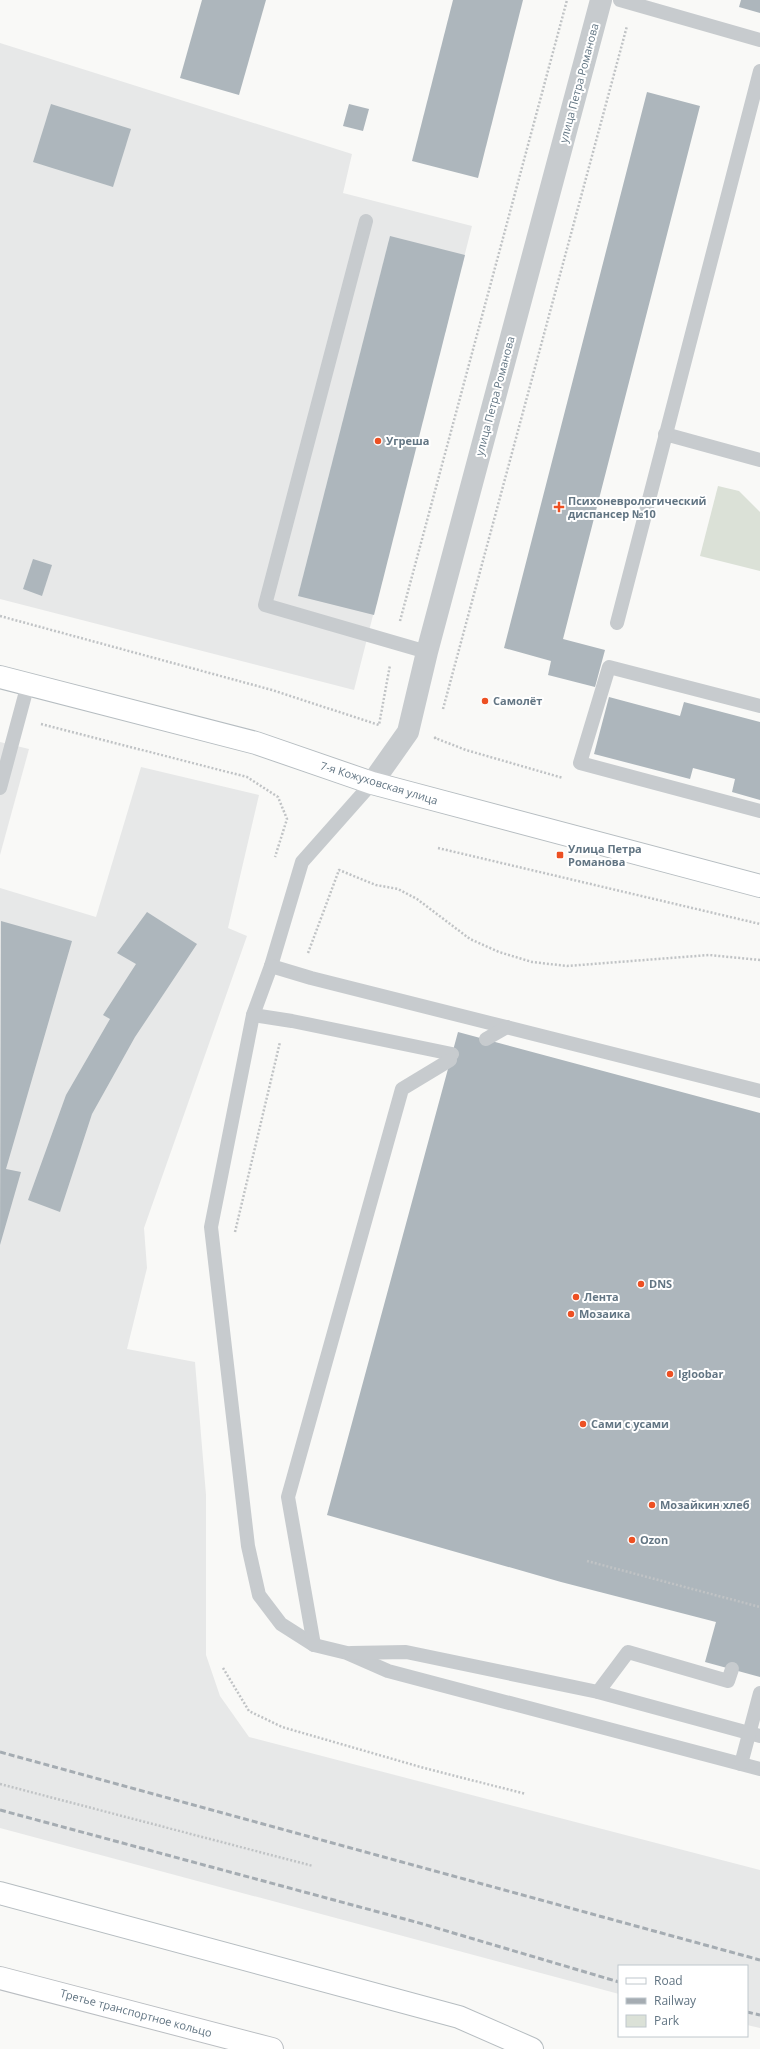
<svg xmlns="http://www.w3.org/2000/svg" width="760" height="2049" font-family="'Open Sans',sans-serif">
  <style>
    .built { fill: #e7e8e8 }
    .green { fill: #dbe1d7 }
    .building { fill: #adb6bc }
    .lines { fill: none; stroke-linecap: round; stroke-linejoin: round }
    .secondary-casing { stroke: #b6bdc1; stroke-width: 24 }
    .primary-casing { stroke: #babec2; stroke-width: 24 }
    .path { stroke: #c0c3c5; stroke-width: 2.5; stroke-dasharray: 2 2; stroke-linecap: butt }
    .lane { stroke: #c7cbce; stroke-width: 14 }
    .street { stroke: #c7cbce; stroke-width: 22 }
    .secondary { stroke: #fff; stroke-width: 22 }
    .primary { stroke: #fff; stroke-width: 22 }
    .rail { stroke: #a5acb2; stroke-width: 3; stroke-dasharray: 6 3; stroke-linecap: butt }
    .poi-dot { fill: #ed5023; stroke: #fff; stroke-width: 1.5 }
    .labels { text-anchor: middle; stroke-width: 4; stroke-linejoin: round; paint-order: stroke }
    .street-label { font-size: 11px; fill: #627583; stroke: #fff }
    .poi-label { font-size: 11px; font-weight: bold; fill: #627583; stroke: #fff; text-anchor: start }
  </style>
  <rect width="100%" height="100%" fill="#f9f9f7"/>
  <g class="built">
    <path d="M0,43l352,111 -9,39 129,33 -118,464 -354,-91z"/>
    <path d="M0,742l29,7 -29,106z"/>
    <path d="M141,767l118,28 -31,133 19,8 -103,292 3,40 -20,81 68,13 11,133v160l14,41 29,41 511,133v158l-13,-3v-59h-128v28l-619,-166v-940l96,29z"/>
  </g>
  <path class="green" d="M718,486l21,5 21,21v59l-60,-15z"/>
  <g class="building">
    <path d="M202,0h64l-27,95 -59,-17z"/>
    <path d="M453,0h70l-45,178 -66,-17z"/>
    <path d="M741,0h19v13l-21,-6z"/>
    <path d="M647,92l53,14 -137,533 42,11 -10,37 -47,-12 3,-14 -47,-13z"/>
    <path d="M51,104l80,25 -18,58 -80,-25z"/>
    <path d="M349,104l20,5 -6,22 -20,-5z"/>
    <path d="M390,236l75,19 -91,360 -76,-19z"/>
    <path d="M33,559l19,6 -10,31 -19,-7z"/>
    <path d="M609,697l71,19 4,-14 76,20v78l-28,-8 3,-13 -42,-11 -3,11 -96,-25z"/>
    <path d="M147,912l50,32 -62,93 -43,77 -32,98 -32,-12 38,-105 44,-76 -7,-4 33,-51 -19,-11z"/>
    <path d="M1,921l71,20 -66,228 15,3 -21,73z"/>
    <path d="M458,1032l302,81v564l-55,-15 11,-40 -155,-40 -234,-67z"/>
  </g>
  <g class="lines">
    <defs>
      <g id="secondary">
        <path d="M0,677l256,66 116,40 388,103"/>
        <path d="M0,1893l459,124 73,32"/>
      </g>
      <path id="primary" d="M0,1978l272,71"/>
    </defs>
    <use href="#secondary" class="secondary-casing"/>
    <use href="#primary" class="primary-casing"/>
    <g class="path">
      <path d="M0,616l272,74 107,35 11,-60"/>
      <path d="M400,621l167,-621"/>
      <path d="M443,709l184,-683"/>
      <path d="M41,724l206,53 31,20 9,22 -12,38"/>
      <path d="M436,737l-1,1 31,12 97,28"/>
      <path d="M438,848l322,76"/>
      <path d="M308,953l31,-83 37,15 22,4 19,10 53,40 29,13 33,10 35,4 142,-11 51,5"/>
      <path d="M235,1232l45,-190"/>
      <path d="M587,1561l173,46"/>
      <path d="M223,1668l26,43 33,16 142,41 102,26"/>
      <path d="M0,1784l313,82"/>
    </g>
    <g class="lane">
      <path d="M620,0l140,40"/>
      <path d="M366,221l-101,384 162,47"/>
      <path d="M665,434l95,26"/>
      <path d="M617,623l143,-552"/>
      <path d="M760,706l-151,-39 -29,96 180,48"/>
      <path d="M372,783l-70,79 -31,104 -18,49 -42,212 37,319 11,49 22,29 33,21 33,8 41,18 372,98"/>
      <path d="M0,788l28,-104"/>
      <path d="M271,966l40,12 449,113"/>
      <path d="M253,1015l39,6 160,33"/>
      <path d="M486,1039l21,-12"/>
      <path d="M314,1645l-26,-148 114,-408 48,-29"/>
      <path d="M351,1653l55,-1 192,40 162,44"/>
      <path d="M598,1692l30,-40 100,29 4,-12"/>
      <path d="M741,1764l19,-71"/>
    </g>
    <path class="street" d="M372,783l36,-51 19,-80 174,-652"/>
    <use href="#secondary" class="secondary"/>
    <use href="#primary" class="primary"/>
    <g class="rail">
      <path d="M0,1752l760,208"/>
      <path d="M0,1810l423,114 196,58"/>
      <path d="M747,2012l13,3"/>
    </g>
  </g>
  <g class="poi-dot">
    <circle cx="378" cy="441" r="4"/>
    <path d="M557 501h4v4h4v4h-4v4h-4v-4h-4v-4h4z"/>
    <circle cx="485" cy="701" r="4"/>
    <rect x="556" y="851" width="8" height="8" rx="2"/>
    <circle cx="641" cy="1284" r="4"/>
    <circle cx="576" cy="1297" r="4"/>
    <circle cx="571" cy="1314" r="4"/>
    <circle cx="670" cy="1374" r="4"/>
    <circle cx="583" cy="1424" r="4"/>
    <circle cx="652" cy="1505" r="4"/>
    <circle cx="632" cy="1540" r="4"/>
  </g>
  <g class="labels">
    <g class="street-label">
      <text transform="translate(579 83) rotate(-75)" y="4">улица Петра Романова</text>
      <text transform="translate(495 396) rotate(-75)" y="4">улица Петра Романова</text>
      <text transform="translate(379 783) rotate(17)" y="4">7-я Кожуховская улица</text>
      <text transform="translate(136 2013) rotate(15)" y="4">Третье транспортное кольцо</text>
    </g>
    <g class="poi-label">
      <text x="386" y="445">Угреша</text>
      <text x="568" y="505">Психоневрологический<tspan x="568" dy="13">диспансер №10</tspan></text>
      <text x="493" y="705">Самолёт</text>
      <text x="568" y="853">Улица Петра<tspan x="568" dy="13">Романова</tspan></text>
      <text x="649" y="1288">DNS</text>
      <text x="584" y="1301">Лента</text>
      <text x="579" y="1318">Мозаика</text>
      <text x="678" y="1378">Igloobar</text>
      <text x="591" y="1428">Сами с усами</text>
      <text x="660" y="1509">Мозайкин хлеб</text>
      <text x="640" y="1544">Ozon</text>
    </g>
  </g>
  <rect x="618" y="1965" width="130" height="72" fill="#ffffff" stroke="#c0c8cd"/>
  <rect x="626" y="1978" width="20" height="6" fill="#ffffff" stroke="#c0c8cd"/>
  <text x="654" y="1985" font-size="12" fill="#627583">Road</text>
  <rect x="626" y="1998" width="20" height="6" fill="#a5acb2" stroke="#c0c8cd"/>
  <text x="654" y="2005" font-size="12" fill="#627583">Railway</text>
  <rect x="626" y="2015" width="20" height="12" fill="#dbe1d7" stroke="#c0c8cd"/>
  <text x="654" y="2025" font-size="12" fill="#627583">Park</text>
</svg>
